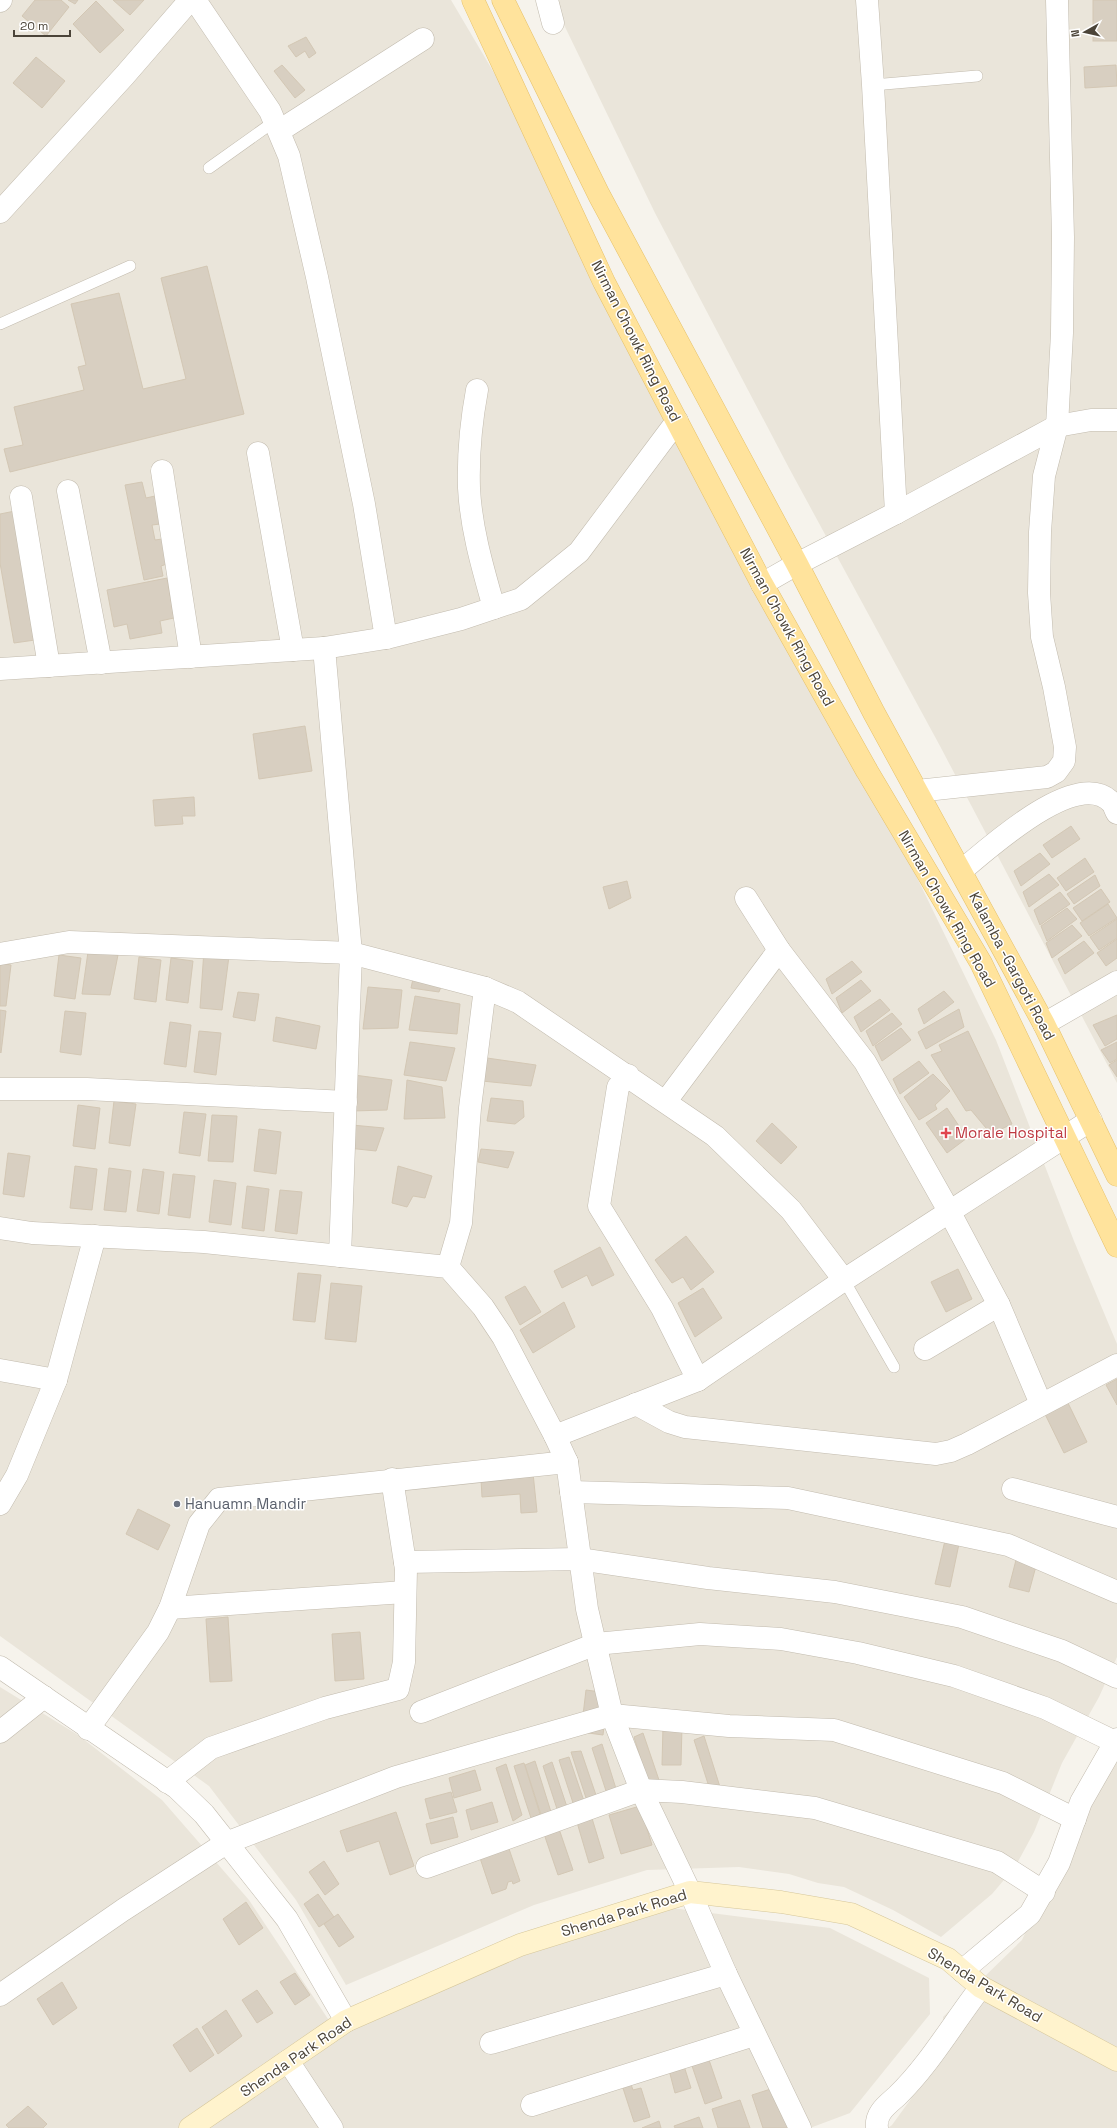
<svg xmlns="http://www.w3.org/2000/svg" width="1117" height="2128" font-family="'Space Grotesk',sans-serif">
  <style>
    .residential { fill: #eae5da }
    .building { fill: #d8cfc1; stroke: #d3c7b4 }
    .lines { fill: none; stroke-linecap: round; stroke-linejoin: round }
    .service-casing { stroke: #c2bbae; stroke-width: 12 }
    .minor-casing { stroke: #c2bbae; stroke-width: 23 }
    .tertiary-casing { stroke: #c2bbae; stroke-width: 23 }
    .secondary-casing { stroke: #d6c79b; stroke-width: 23 }
    .primary-casing { stroke: #e6c16a; stroke-width: 23 }
    .service { stroke: #fff; stroke-width: 11 }
    .minor { stroke: #fff; stroke-width: 22 }
    .tertiary { stroke: #fff; stroke-width: 22 }
    .secondary { stroke: #fff3cd; stroke-width: 22 }
    .primary { stroke: #ffe39c; stroke-width: 22 }
    .health-dot { fill: #e0444e; stroke: #fff; stroke-width: 1.5 }
    .worship-dot { fill: #6b7280; stroke: #fff; stroke-width: 1.5 }
    .labels { text-anchor: middle; stroke-width: 3; stroke-linejoin: round; paint-order: stroke }
    .street-label { font-size: 15px; fill: #4b4439; stroke: #fff }
    .health-label { font-size: 15px; fill: #be3a42; stroke: #fff; text-anchor: start }
    .worship-label { font-size: 15px; fill: #5b616d; stroke: #fff; text-anchor: start }
  </style>
  <rect width="100%" height="100%" fill="#f6f3ec"/>
  <g class="residential">
    <path d="M0,0h451l49,83 295,544 201,413 78,201 43,103v313l-18,40 -37,66 -28,69 -19,35 -23,27 -51,43 -48,-27 -49,-23 -26,-4 -29,-9 -50,-7 -92,3 -113,35 -188,80 -50,-85 -87,-114 -209,-150z"/>
    <path d="M552,0h565v1083l-177,-337 -151,-278 -134,-255z"/>
    <path d="M0,1687l78,48 84,65 87,100 83,125 316,-120 182,23 99,50 1,36 -80,99 -40,15h-810z"/>
    <path d="M1117,1734v394h-229l4,-3 53,-73 -2,-35 79,-77z"/>
  </g>
  <g class="building">
    <path d="M35,0h26l8,7 -23,29 -24,-20z"/>
    <path d="M68,0h10l-3,4z"/>
    <path d="M113,0h31l-14,15z"/>
    <rect x="1093" y="0" width="24" height="41"/>
    <path d="M96,1l28,29 -24,23 -27,-29z"/>
    <path d="M306,37l10,16 -7,5 -4,-7 -9,6 -8,-11z"/>
    <path d="M36,57l29,24 -23,27 -29,-25z"/>
    <path d="M282,65l23,25 -10,8 -21,-27z"/>
    <path d="M1116,65l1,21 -32,2 -1,-21z"/>
    <path d="M207,266l37,148 -234,58 -6,-23 19,-4 -9,-38 70,-17 -6,-23 8,-2 -15,-61 48,-11 24,96 43,-10 -25,-101z"/>
    <path d="M142,482l4,16 9,-2 5,28 -8,1 3,15 7,-1 5,25 -6,2 2,10 -19,4 -19,-95z"/>
    <path d="M20,510l22,129 -28,4 -14,-80v-49z"/>
    <path d="M167,578l7,40 -14,3 2,12 -32,6 -3,-15 -13,3 -7,-37z"/>
    <path d="M305,726l7,45 -53,8 -6,-45z"/>
    <path d="M194,797l1,19h-13l1,8 -28,2 -2,-26z"/>
    <path d="M1071,826l9,13 -28,19 -9,-13z"/>
    <path d="M1040,853l10,11 -29,22 -7,-15z"/>
    <path d="M1085,858l9,14 -28,19 -9,-13z"/>
    <path d="M1049,874l10,11 -30,22 -6,-15z"/>
    <path d="M1095,875l5,11 -26,18 -7,-10z"/>
    <path d="M627,881l4,17 -22,11 -6,-22z"/>
    <path d="M1101,889l9,13 -28,19 -9,-13z"/>
    <path d="M1060,892l10,12 -30,21 -6,-15z"/>
    <path d="M1108,904l9,14 -28,18 -9,-13z"/>
    <path d="M1067,908l10,11 -30,22 -6,-15z"/>
    <path d="M1117,919v19l-18,12 -9,-13z"/>
    <path d="M1072,925l10,11 -30,22 -6,-15z"/>
    <path d="M1117,939v19l-11,8 -9,-13z"/>
    <path d="M1084,941l10,12 -29,21 -7,-15z"/>
    <path d="M204,950l25,6 -7,54 -22,-2z"/>
    <path d="M88,952l30,3 -8,40 -28,-1z"/>
    <path d="M59,955l22,3 -6,41 -21,-3z"/>
    <path d="M139,957l22,3 -5,42 -22,-3z"/>
    <path d="M171,958l22,3 -5,42 -22,-3z"/>
    <path d="M852,961l10,11 -30,22 -6,-15z"/>
    <path d="M0,963l11,2 -5,41h-6z"/>
    <path d="M416,965l32,3 -9,24 -28,-4z"/>
    <path d="M861,980l10,11 -29,22 -6,-15z"/>
    <path d="M368,987l34,3 -4,38 -35,1z"/>
    <path d="M944,991l10,11 -30,22 -6,-15z"/>
    <path d="M238,992l21,2 -4,27 -22,-4z"/>
    <path d="M415,996l45,8 -3,30 -48,-4z"/>
    <path d="M880,999l10,11 -29,22 -7,-15z"/>
    <path d="M959,1009l5,18 -38,22 -8,-17z"/>
    <path d="M0,1010l6,1 -5,42 -1,-1z"/>
    <path d="M65,1011l21,2 -5,42 -21,-3z"/>
    <path d="M892,1013l10,11 -29,22 -7,-15z"/>
    <path d="M1117,1015v24l-12,7 -12,-21z"/>
    <path d="M276,1017l44,9 -4,23 -43,-8z"/>
    <path d="M170,1022l21,3 -5,42 -22,-3z"/>
    <path d="M901,1028l10,12 -29,21 -7,-15z"/>
    <path d="M199,1031l22,2 -5,42 -22,-3z"/>
    <path d="M968,1031l44,93 -21,10 -20,-24 -5,1 -35,-56 11,-4 -3,-6z"/>
    <path d="M410,1042l45,6 -9,33 -42,-6z"/>
    <path d="M1117,1042v17l-7,4 -9,-13z"/>
    <path d="M487,1058l49,7 -5,21 -49,-5z"/>
    <path d="M1117,1060v17l-8,-12z"/>
    <path d="M919,1061l10,12 -29,21 -7,-15z"/>
    <path d="M933,1074l17,17 -15,14 2,4 -18,11 -15,-23z"/>
    <path d="M354,1075l38,5 -5,30 -35,1z"/>
    <path d="M407,1080l35,7 3,31 -41,1z"/>
    <path d="M491,1098l32,3 1,16 -9,7 -28,-3z"/>
    <path d="M114,1101l22,3 -6,42 -21,-3z"/>
    <path d="M78,1105l22,3 -5,41 -22,-3z"/>
    <path d="M947,1108l20,30 -20,15 -21,-30z"/>
    <path d="M184,1112l22,2 -6,42 -21,-3z"/>
    <path d="M212,1115l25,1 -4,46 -25,-1z"/>
    <path d="M772,1123l25,24 -16,17 -25,-23z"/>
    <path d="M352,1125l32,3 -8,23 -28,-3z"/>
    <path d="M259,1129l22,3 -5,42 -22,-3z"/>
    <path d="M481,1149l33,3 -6,16 -30,-6z"/>
    <path d="M8,1153l22,3 -6,41 -21,-3z"/>
    <path d="M75,1166l22,3 -5,41 -22,-2z"/>
    <path d="M398,1166l34,10 -7,22 -12,-2 -6,11 -15,-4z"/>
    <path d="M109,1168l22,3 -5,41 -22,-2z"/>
    <path d="M143,1169l21,3 -5,42 -22,-3z"/>
    <path d="M173,1174l22,2 -5,42 -22,-3z"/>
    <path d="M214,1180l22,3 -5,42 -22,-3z"/>
    <path d="M247,1186l22,3 -5,42 -22,-3z"/>
    <path d="M280,1190l22,2 -5,42 -22,-3z"/>
    <path d="M686,1236l28,36 -23,18 -8,-13 -11,6 -17,-23z"/>
    <path d="M600,1247l14,28 -22,11 -5,-11 -25,13 -8,-17z"/>
    <path d="M958,1269l14,30 -26,13 -15,-30z"/>
    <path d="M298,1273l23,2 -6,47 -22,-2z"/>
    <path d="M331,1283l31,3 -6,56 -31,-3z"/>
    <path d="M525,1286l16,26 -21,13 -15,-28z"/>
    <path d="M703,1288l19,30 -27,19 -17,-34z"/>
    <path d="M564,1302l11,25 -42,26 -13,-23z"/>
    <path d="M1117,1379v26l-11,-20z"/>
    <path d="M1067,1401l20,41 -23,11 -20,-41z"/>
    <path d="M533,1473l4,39 -16,1 -1,-19 -38,3 -1,-18z"/>
    <path d="M138,1509l32,16 -12,25 -32,-16z"/>
    <path d="M946,1536l14,3 -10,48 -15,-3z"/>
    <path d="M1016,1560l20,6 -7,26 -20,-5z"/>
    <path d="M228,1617l4,64 -22,1 -4,-63z"/>
    <path d="M360,1632l4,47 -29,2 -3,-47z"/>
    <path d="M586,1690l22,3 -5,42 -22,-3z"/>
    <path d="M663,1726h19l-1,39h-19z"/>
    <path d="M643,1733l17,50 -10,6 -16,-52z"/>
    <path d="M704,1736l16,51 -9,6 -17,-53z"/>
    <path d="M602,1744l16,51 -9,5 -17,-52z"/>
    <path d="M581,1751l17,50 -10,3 -17,-52z"/>
    <path d="M569,1757l17,50 -10,5 -17,-52z"/>
    <path d="M535,1761l16,51 -9,6 -17,-53z"/>
    <path d="M552,1762l17,51 -9,5 -17,-52z"/>
    <path d="M524,1763l16,51 -9,4 -17,-52z"/>
    <path d="M506,1764l16,51 -9,6 -17,-53z"/>
    <path d="M475,1770l6,20 -27,8 -5,-20z"/>
    <path d="M451,1792l6,20 -27,7 -5,-20z"/>
    <path d="M492,1802l6,20 -27,8 -5,-20z"/>
    <path d="M640,1806l12,39 -31,9 -12,-39z"/>
    <path d="M396,1812l18,54 -24,9 -11,-34 -32,11 -7,-21z"/>
    <path d="M591,1815l13,43 -15,5 -13,-44z"/>
    <path d="M453,1817l5,20 -27,7 -5,-20z"/>
    <path d="M557,1823l16,47 -15,5 -16,-47z"/>
    <path d="M507,1843l13,38 -7,3 -1,-3 -4,1 -2,7 -14,5 -12,-36z"/>
    <path d="M324,1861l15,23 -14,11 -16,-23z"/>
    <path d="M318,1894l16,23 -15,10 -15,-23z"/>
    <path d="M246,1902l17,26 -24,17 -16,-26z"/>
    <path d="M338,1914l16,23 -15,10 -15,-23z"/>
    <path d="M295,1973l15,22 -15,10 -15,-23z"/>
    <path d="M62,1982l15,26 -24,17 -16,-26z"/>
    <path d="M257,1990l16,23 -16,10 -15,-23z"/>
    <path d="M226,2010l16,26 -24,18 -16,-27z"/>
    <path d="M197,2028l17,27 -24,17 -17,-27z"/>
    <path d="M707,2054l15,44 -17,6 -15,-44z"/>
    <path d="M684,2066l7,22 -16,5 -6,-23z"/>
    <path d="M629,2079l4,11 8,-2 9,29 -16,5 -13,-40z"/>
    <path d="M777,2087l14,41h-28l-11,-33z"/>
    <path d="M740,2100l10,28h-32l-6,-19z"/>
    <path d="M28,2106l19,18 -4,4h-34l-3,-3z"/>
    <path d="M699,2117l4,11h-28l-1,-2z"/>
    <path d="M659,2121l2,7h-19z"/>
  </g>
  <g class="lines">
    <defs>
      <g id="service">
        <path d="M873,85l104,-9"/>
        <path d="M209,168l66,-47"/>
        <path d="M0,324l130,-58"/>
        <path d="M844,1280l50,87"/>
      </g>
      <g id="minor">
        <path d="M195,0l75,111 19,45 28,121 47,227 22,134"/>
        <path d="M547,0l6,23"/>
        <path d="M0,1l1,-1"/>
        <path d="M279,131l144,-92"/>
        <path d="M477,390c-6,32 -9,65 -8,98 2,41 14,81 25,120"/>
        <path d="M258,453l35,197"/>
        <path d="M162,471l29,186"/>
        <path d="M68,491l33,172"/>
        <path d="M21,497l28,169"/>
        <path d="M896,513l161,-87 34,-6h26"/>
        <path d="M762,584l35,-20 99,-51 -23,-428 -6,-85"/>
        <path d="M324,648l27,305 -11,303"/>
        <path d="M0,669l324,-21 62,-10 75,-19 60,-20 58,-47 98,-131"/>
        <path d="M917,791l130,-14 9,-5 8,-11 1,-14 -11,-60 -12,-50 -3,-44 1,-61 4,-56 13,-50 5,-93 1,-96 -6,-237"/>
        <path d="M961,871c26,-21 117,-106 151,-68 2,2 3,7 5,10"/>
        <path d="M746,898l33,52 86,112 84,149 50,94 42,99"/>
        <path d="M0,954l69,-12 282,11 134,35 33,14 197,134 76,74 53,70"/>
        <path d="M1044,1024l73,-42"/>
        <path d="M628,1075l-10,12 -19,119 63,102 36,72"/>
        <path d="M0,1089h87l259,13"/>
        <path d="M666,1101l113,-151"/>
        <path d="M0,1228l32,5 172,9 244,25 35,40 20,30 52,99 12,26 20,147 25,106 29,75 49,102 36,82 74,154"/>
        <path d="M448,1267l13,-44 9,-115 15,-120"/>
        <path d="M925,1349l74,-44"/>
        <path d="M0,1370l56,10"/>
        <path d="M636,1404l33,18 16,5 251,27 15,-3 16,-7 150,-79"/>
        <path d="M555,1436l143,-56 146,-100 247,-160"/>
        <path d="M1013,1489l104,28"/>
        <path d="M571,1492l217,6 220,47 109,47"/>
        <path d="M0,1504l17,-29 39,-95 39,-144"/>
        <path d="M405,1562l174,-3 129,19 127,14 127,25 100,34 55,26"/>
        <path d="M170,1608l235,-16"/>
        <path d="M421,1712l175,-68 104,-10 81,5 77,14 96,23 91,32 70,34"/>
        <path d="M88,1729l70,-97 12,-24 29,-84 20,-25 348,-37"/>
        <path d="M0,1732l44,-35"/>
        <path d="M167,1782l44,-34 114,-40 73,-19 6,-27 2,-93 -14,-90"/>
        <path d="M427,1867l214,-77 41,2 133,16 182,54 47,30"/>
        <path d="M962,1971l68,-57 29,-51 22,-61 36,-63"/>
        <path d="M0,1995l123,-85 103,-67 170,-66 216,-62 117,11 105,4 169,53 72,36"/>
        <path d="M491,2043l235,-69"/>
        <path d="M288,2061l44,67"/>
        <path d="M532,2105l222,-70"/>
        <path d="M877,2128c-2,-15 10,-23 20,-32 33,-32 56,-73 84,-109"/>
      </g>
      <g id="tertiary">
        <path d="M0,212l125,-137 65,-75"/>
        <path d="M0,1667l177,121 27,26 83,105 59,102"/>
      </g>
      <path id="secondary" d="M190,2128l156,-107 174,-76 170,-53 91,10 70,12 97,45 33,28 136,73"/>
      <g id="primary">
        <path d="M473,0l131,282 158,302 105,187 114,192 136,283"/>
        <path d="M503,0l96,195 198,369 77,149 170,311 73,151"/>
      </g>
    </defs>
    <use href="#service" class="service-casing"/>
    <use href="#minor" class="minor-casing"/>
    <use href="#tertiary" class="tertiary-casing"/>
    <use href="#secondary" class="secondary-casing"/>
    <use href="#primary" class="primary-casing"/>
    <use href="#service" class="service"/>
    <use href="#minor" class="minor"/>
    <use href="#tertiary" class="tertiary"/>
    <use href="#secondary" class="secondary"/>
    <use href="#primary" class="primary"/>
  </g>
  <path class="health-dot" d="M944 1127h4v4h4v4h-4v4h-4v-4h-4v-4h4z"/>
  <circle class="worship-dot" cx="177" cy="1504" r="4"/>
  <g class="labels">
    <g class="street-label">
      <text transform="translate(636 341) rotate(63)" y="5">Nirman Chowk Ring Road</text>
      <text transform="translate(787 627) rotate(61)" y="5">Nirman Chowk Ring Road</text>
      <text transform="translate(947 909) rotate(60)" y="5">Nirman Chowk Ring Road</text>
      <text transform="translate(1012 966) rotate(62)" y="5">Kalamba -Gargoti Road</text>
      <text transform="translate(624 1913) rotate(-17)" y="5">Shenda Park Road</text>
      <text transform="translate(985 1985) rotate(31)" y="5">Shenda Park Road</text>
      <text transform="translate(296 2057) rotate(-34)" y="5">Shenda Park Road</text>
    </g>
    <g class="health-label">
      <text x="955" y="1138">Morale Hospital</text>
    </g>
    <g class="worship-label">
      <text x="185" y="1509">Hanuamn Mandir</text>
    </g>
  </g>
  <g transform="translate(1085 32) rotate(262)" stroke="#ffffff" stroke-width="3" paint-order="stroke">
  <path d="M0-3L7 15L0 10L-7 15Z" fill="#4b4439"/>
  <text y="-6" font-size="11" font-weight="bold" text-anchor="middle" fill="#4b4439">N</text>
  </g>
  <path d="M14 30v6h56v-6" fill="none" stroke="#4b4439" stroke-width="2"/>
  <text x="20" y="30" font-size="12" fill="#4b4439" stroke="#ffffff" stroke-width="3" paint-order="stroke">20 m</text>
</svg>
